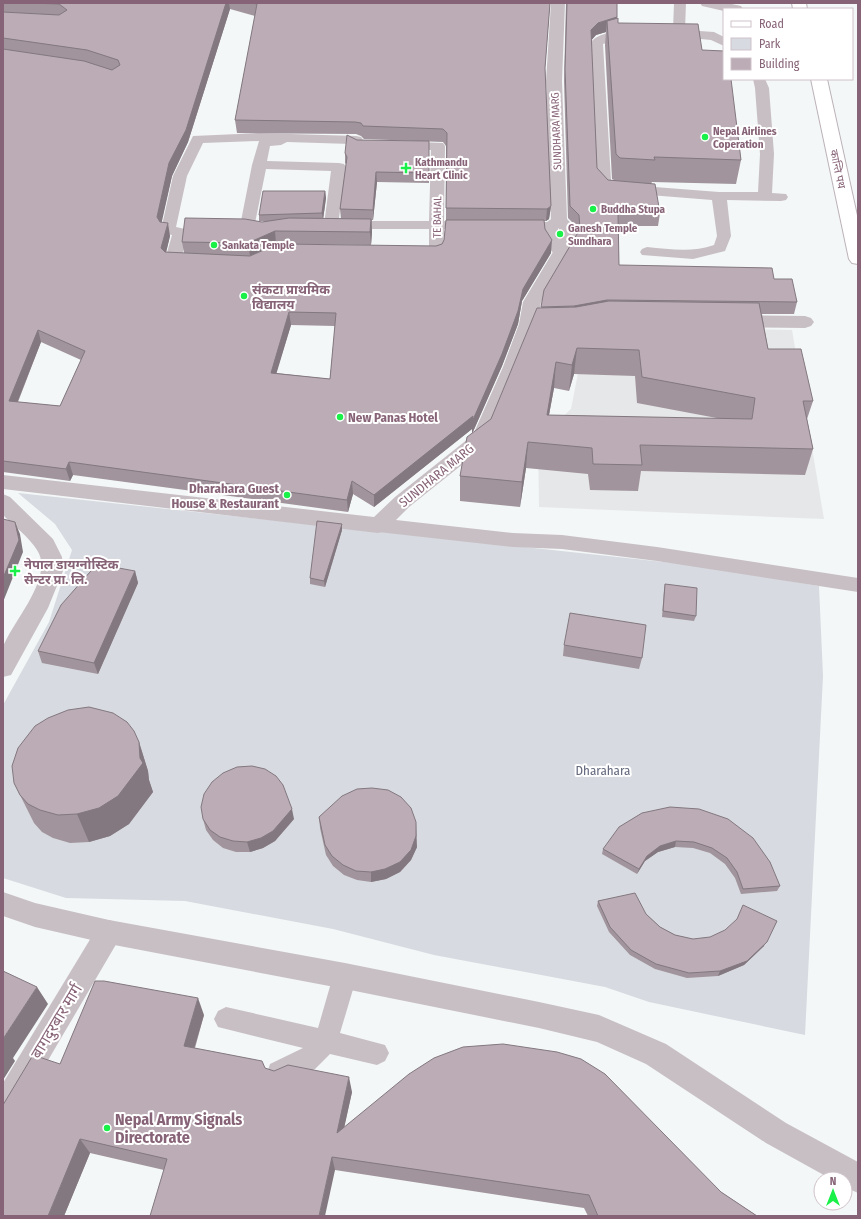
<svg xmlns="http://www.w3.org/2000/svg" width="861" height="1219" font-family="'Fira Sans Condensed','Noto Sans Devanagari',sans-serif">
  <style>
    .built { fill: #e6e7e8 }
    .green { fill: #d7dbe1 }
    .lines { fill: none; stroke-linecap: round; stroke-linejoin: round }
    .primary-casing { stroke: #bcb2b8; stroke-width: 2 }
    .service { fill: #c8bfc4; fill-rule: evenodd }
    .minor { fill: #c8bfc4; fill-rule: evenodd }
    .tertiary { fill: #c8bfc4; fill-rule: evenodd }
    .primary { fill: #fff; fill-rule: evenodd }
    .wall { fill: #a1949c; fill-rule: evenodd }
    .shaded-wall { fill: #83787f }
    .building { fill: #bbacb5; stroke: #83787f; fill-rule: evenodd }
    .poi-dot { fill: #19f148; stroke: #fff; stroke-width: 1.5 }
    .labels { text-anchor: middle; stroke-width: 4; stroke-linejoin: round; paint-order: stroke }
    .far-street-label { font-size: 11px; fill: #876377; stroke: #fff }
    .far-poi-label { font-size: 11px; font-weight: bold; fill: #876377; stroke: #fff; text-anchor: start }
    .poi-label { font-size: 13px; font-weight: bold; fill: #876377; stroke: #fff; text-anchor: start }
    .street-label { font-size: 13px; fill: #876377; stroke: #fff }
    .park-label { font-size: 13px; fill: #63687d; stroke: #fff }
    .near-street-label { font-size: 16px; fill: #876377; stroke: #fff }
    .near-poi-label { font-size: 16px; font-weight: bold; fill: #876377; stroke: #fff; text-anchor: start }
  </style>
  <rect width="100%" height="100%" fill="#f3f7f7"/>
  <path class="built" d="M590,327l202,3 32,189 -285,-12 -1,-67 33,-31 7,-36z"/>
  <path class="green" d="M18,493l674,72 127,21 4,90 -18,359 -156,-33 -44,-15 -171,-32 -101,-26 -148,-28 -119,-3 -63,-20v-173l46,-83 23,-72 -17,-26z"/>
  <g class="lines">
    <defs>
      <g id="primary">
        <path d="M792,3h14l1,6h-14z"/>
        <path d="M811,79h16l31,141v44l-6,-1 -3,-4z"/>
      </g>
    </defs>
    <use href="#primary" class="primary-casing"/>
    <g class="service">
      <path d="M674,3h12l-1,27 29,2 10,5v9l-13,-6 -41,-4 -2,-3 5,-3z"/>
      <path d="M629,28l6,4 -2,3 -30,9 8,136 5,4 103,8h39l2,-38 -5,-66 -2,-9h12l4,9 5,66 -2,39 14,1 2,3 -2,3 -5,1 -54,-1 4,36 -6,15 -32,8 -51,-4 -2,-3 2,-3 5,-2c22,2 45,6 67,-2l3,-9 -5,-36 -100,-8 -5,-1 -10,-10 -6,-139c7,-9 27,-11 38,-14z"/>
      <path d="M259,133l97,3 5,1 2,3 80,3 2,3 -1,75 9,1 2,3 -2,3 -9,1 -1,23 -2,3 -5,2 -157,-2 -27,12 -84,-4 -3,-3 7,-25 -9,-2 -2,-3 12,-54 20,-40zM259,141l-7,24 -12,61 2,3 24,4 5,-1 2,-3 -2,-3 -16,-3 11,-54 65,2 -7,54 2,3h10l2,-3 8,-58 -2,-3 -5,-1 -72,-2 3,-15 11,-1 6,-3 64,2 2,3 5,1 73,2 -2,71h-82l-5,1 -2,3 2,3 5,1h82v18l-153,-2 -26,12 -68,-1 5,-24 -2,-3 -9,-2 11,-51 16,-33z"/>
      <path d="M559,216l5,1 2,3 -8,8 1,13 8,12 -2,3h-10l-10,-15 -1,-10 -30,-2 -2,-3 2,-3 33,-1 7,-5z"/>
      <path d="M378,518l135,15 49,2 95,12 201,31v14l-201,-31 -95,-12 -49,-2 -135,-15 -6,-2 -3,-5 3,-5z"/>
      <path d="M345,965l8,3 4,8 -17,57 45,12 4,8 -4,8 -8,4 -47,-11 -15,15 -36,16 -9,-3 -3,-9 3,-9 33,-16 -85,-21 -4,-8 4,-8 8,-4 92,21 15,-52 4,-8z"/>
    </g>
    <g class="minor">
      <path d="M551,3h14l-3,78 5,138 9,9 1,14 -36,60 -4,22 -16,43 -33,77 -79,63 -24,24 -7,2 -375,-44v-14l371,42 21,-20 78,-62 30,-68 16,-43 4,-22 36,-60v-13l-8,-9 -5,-139z"/>
      <path d="M734,315l71,1 6,2 3,4 -3,4 -6,2 -71,-1 -6,-2 -3,-4 3,-4z"/>
      <path d="M109,920l9,3 4,9 -4,9 -105,179 -10,4v-41l97,-160z"/>
    </g>
    <g class="tertiary">
      <path d="M700,3h27l14,3 2,3h-19v2l-22,-5z"/>
      <path d="M3,494l7,3 43,42 9,18 1,14 -15,37 -37,67 -8,2c0,-9 -2,-22 0,-30 9,-25 52,-70 34,-97 -7,-12 -24,-25 -34,-35z"/>
      <path d="M3,892l32,11 74,17 236,43 194,39 60,13 67,29 120,79 72,39v31l-13,-6v-8h-14l-65,-36 -120,-79 -49,-22 -58,-14 -194,-39 -236,-45 -74,-17 -32,-11z"/>
    </g>
    <use href="#primary" class="primary"/>
  </g>
  <g class="wall">
    <path d="M3,3h547l-5,65 6,138 -2,13 -3,2h-2l1,8 6,24 -29,48 -4,23 -16,42 -30,68 19,-15 50,-111 3,-18 34,-57v-5l-10,-10 -4,-137 2,-78h51v15l1,5 84,27 39,110 -5,24 -84,-2 -1,2 9,29 -2,13h-40l1,39 155,14 23,23 -3,12h-32l6,35 45,52 -6,18 6,30 -8,26 -164,-4 -3,20 -48,-1 -2,-16 -62,-6 -6,39 -60,-6v-25l12,-42v-5l-98,78 -21,-13 -5,18 -275,-37 -3,6 -67,-9zM230,9l25,7 -20,104 2,13 119,1 5,2 3,3 79,3 3,4v75l-2,19 -2,4 -6,2 -186,10 26,-12 95,1 1,-13v-12h1l4,-38 52,1v-32l-72,-11 -12,13v10l1,1 -6,45 1,10h-18l3,-21 -1,-7 -66,24v6h10l-7,1 -80,20 2,11 -18,-1 4,-16 -9,-14 11,-46 16,-34zM606,32l-1,13 7,134 2,1h-6l-11,-12 -6,-128 5,-5zM291,325l44,1 -5,53 -54,-6zM41,342l40,18 -21,46 -42,-4zM574,374l61,2 2,27 85,16 -173,-4 5,-27 15,3z"/>
    <path d="M342,524v6l-17,57 -15,-3v-6z"/>
    <path d="M135,571l3,12 -40,91 -56,-11 -4,-12z"/>
    <path d="M665,584l31,32 -2,5 -32,-4 2,-27z"/>
    <path d="M564,645l78,13 -3,11 -76,-13z"/>
    <path d="M139,742l9,29 1,9 4,12 -24,32 -19,12 -21,6 -19,1 -17,-5 -11,-6 -8,-9 -20,-40z"/>
    <path d="M670,807l110,79 -3,5 -36,3 -6,-16 -10,-14 -15,-11 -17,-5 -18,-1 -17,5 -13,9 -8,13 -35,-20 1,-5z"/>
    <path d="M319,817l98,30 -6,13 -11,12 -14,7 -15,3 -14,-2 -13,-5 -11,-9 -7,-11 -6,-27z"/>
    <path d="M203,819h91l-19,22 -12,7 -13,4h-14l-13,-4 -10,-8 -7,-10z"/>
    <path d="M598,901l48,13 14,13 15,8 18,4 71,7 -20,19 -26,11 -31,2 -32,-9 -25,-14 -21,-23 -12,-26z"/>
    <path d="M204,1015l-9,33 79,23 78,21 -8,35 377,65 36,24h-169l-4,-8 -249,-38h-171l-74,-17 -26,63 -4,-152z"/>
  </g>
  <g class="shaded-wall">
    <path d="M226,3h3l1,6 -42,133 -16,34 -12,54 -3,-13 12,-54z"/>
    <path d="M617,17l-2,12 -8,-8 -1,11 -10,3 -6,7 1,-12 7,-7z"/>
    <path d="M376,172l1,10 -4,38v-10z"/>
    <path d="M325,191l1,7 -3,22 -1,-7z"/>
    <path d="M551,206l-2,13 -3,2 1,-12z"/>
    <path d="M371,219l1,13 -1,13 -1,-13z"/>
    <path d="M168,223l2,13 -6,25 -3,-13z"/>
    <path d="M275,231l1,13 -26,12 -2,-13z"/>
    <path d="M552,240l-1,13 -29,48 -4,23 -16,42 -30,68v-5l-98,78v-12l149,-206z"/>
    <path d="M607,300l-2,12 -32,6 1,-12z"/>
    <path d="M289,312l2,13 -18,60 -2,-12z"/>
    <path d="M38,330l3,12 -28,71 -4,-12z"/>
    <path d="M577,348l-3,26 -5,17 3,-26z"/>
    <path d="M556,362l-2,26 -10,53 3,-26z"/>
    <path d="M528,442l-2,26 -6,39 2,-25z"/>
    <path d="M69,462l4,13 -3,6 -4,-12z"/>
    <path d="M352,481l1,13 -5,18 -1,-12z"/>
    <path d="M15,522l5,12 3,18 -20,50v-24z"/>
    <path d="M342,524v6l-17,57 -1,-6z"/>
    <path d="M135,571l3,12 -40,91 -4,-11z"/>
    <path d="M139,742l9,29 1,9 4,12 -24,32 -19,12 -21,6 -12,-28 63,-56z"/>
    <path d="M292,809l2,10 -19,22 -12,7 -13,4 -3,-10z"/>
    <path d="M416,822l1,25 -6,13 -11,12 -14,7 -15,3v-10z"/>
    <path d="M676,841l-1,6 -17,5 -13,9 -8,13 2,-5 8,-13 13,-10z"/>
    <path d="M777,921l-13,25 -20,19 -26,11 2,-5z"/>
    <path d="M37,987l11,17 -35,54 2,3 -12,19v-41z"/>
    <path d="M198,998l6,17 -14,47 -6,-16z"/>
    <path d="M349,1077l3,15 -12,55 -3,-14z"/>
    <path d="M80,1139l10,14 -26,63h-16z"/>
    <path d="M332,1157l3,13 -10,46h-6z"/>
  </g>
  <g class="building">
    <path d="M28,3h198l-40,127 -17,33 -12,54 3,5 8,1 -7,25 4,4 85,4 28,-12 158,2 6,-2 2,-4 2,-20h98l1,9 7,11 -29,49 -5,22 -16,43 -30,68 1,-6 -99,79 -22,-14 -5,19 -278,-38 -3,7 -63,-8v-412l81,12 28,9 8,-5 -2,-5 -31,-10 -84,-12v-26l56,3 8,-5 -8,-6zM289,312l47,1 -6,66 -59,-6zM38,330l47,21 -25,55 -51,-5z"/>
    <path d="M251,3h299l-5,65 6,138 -4,3 -101,-1 1,-75 -4,-4 -80,-3 -2,-3 -6,-1 -120,-2 22,-116z"/>
    <path d="M567,3h50v14l-19,6 -7,7 6,138 11,12 47,4 5,29h-42l1,52 153,3 2,11h18l5,23 -190,-2 -33,6 -33,1 3,-17 36,-61 -1,-14 -9,-9 -5,-137z"/>
    <path d="M618,18v5l80,1 4,26 22,1v28h7l10,81 -87,-3 1,3 -35,-2 -4,-4 -9,-133z"/>
    <path d="M347,135l10,5 72,1v32l-53,-1 -3,38 -33,-1 7,-52 -2,-4z"/>
    <path d="M263,191h62l-3,22 -63,2z"/>
    <path d="M185,218l60,1 17,3 27,-4 82,1 -1,13 -95,-1 -27,12 -66,-1z"/>
    <path d="M609,301l150,2 9,46h33l12,52h-10l10,48 -173,-4 2,20 -49,-1 -1,-16 -64,-6 -6,40 -62,-6 7,-39 24,-18 46,-111 39,-1zM577,348l62,2 3,27 113,21 -3,21 -205,-4 9,-53 16,3z"/>
    <path d="M3,519l12,3 4,18 -16,38z"/>
    <path d="M317,521l25,3 -18,57 -14,-3z"/>
    <path d="M97,564l38,7 -41,92 -56,-12 23,-46z"/>
    <path d="M665,584l32,4 -1,28 -33,-5z"/>
    <path d="M570,613l76,12 -4,33 -78,-13z"/>
    <path d="M89,707l24,6 14,9 7,9 5,11 1,16 3,5 -25,33 -19,12 -22,6 -19,1 -18,-5 -12,-6 -8,-9 -6,-12 -2,-17 6,-18 17,-22 13,-8 20,-8z"/>
    <path d="M252,766l13,3 11,7 7,9 9,24 -19,22 -12,7 -14,4 -14,-1 -13,-4 -10,-7 -7,-11 -2,-12 3,-13 8,-12 11,-9 14,-6z"/>
    <path d="M372,788l16,2 13,7 10,11 5,14v14l-5,14 -11,12 -15,7 -14,3 -15,-1 -13,-6 -11,-9 -7,-11 -6,-28 23,-21 15,-7z"/>
    <path d="M670,807l29,2 29,10 25,19 17,24 10,24 -37,3 -6,-17 -10,-14 -15,-10 -18,-6 -18,-1 -16,5 -13,10 -8,13 -36,-20 16,-22 23,-14z"/>
    <path d="M635,893l11,21 14,13 15,8 18,4 17,-2 15,-7 12,-11 6,-14 34,16 -10,21 -20,19 -27,10 -31,2 -33,-9 -25,-14 -21,-23 -12,-26z"/>
    <path d="M3,971l34,16 -34,52z"/>
    <path d="M95,981h9l94,17 -14,48 78,15 3,7 9,3 14,-6 61,12 -12,56 72,-59 25,-16 29,-11 40,-3 54,8 24,7 24,15 116,118 36,24h-159l-9,-21 -257,-38 -13,59h-169l17,-57 -87,-20 -32,77h-45v-111l30,-50 27,9z"/>
  </g>
  <g class="poi-dot">
    <circle cx="705" cy="137" r="4"/>
    <path d="M404 162h4v4h4v4h-4v4h-4v-4h-4v-4h4z"/>
    <circle cx="593" cy="209" r="4"/>
    <circle cx="560" cy="234" r="4"/>
    <circle cx="214" cy="245" r="4"/>
    <circle cx="244" cy="296" r="4"/>
    <circle cx="340" cy="417" r="4"/>
    <circle cx="287" cy="495" r="4"/>
    <path d="M13 565h4v4h4v4h-4v4h-4v-4h-4v-4h4z"/>
    <circle cx="107" cy="1128" r="4"/>
  </g>
  <g class="labels">
    <g class="far-street-label">
      <text transform="translate(556 131) rotate(-92)" y="4">SUNDHARA MARG</text>
      <text transform="translate(838 169) rotate(78)" y="4">कान्ति पथ</text>
      <text transform="translate(437 217) rotate(-89)" y="4">TE BAHAL</text>
    </g>
    <g class="far-poi-label">
      <text x="713" y="135">Nepal Airlines<tspan x="713" dy="13">Coperation</tspan></text>
      <text x="415" y="166">Kathmandu<tspan x="415" dy="13">Heart Clinic</tspan></text>
      <text x="601" y="213">Buddha Stupa</text>
      <text x="568" y="232">Ganesh Temple<tspan x="568" dy="13">Sundhara</tspan></text>
      <text x="222" y="249">Sankata Temple</text>
    </g>
    <g class="poi-label">
      <text x="252" y="294">संकटा प्राथमिक<tspan x="252" dy="15">विद्यालय</tspan></text>
      <text x="348" y="422">New Panas Hotel</text>
      <text x="279" y="493" text-anchor="end">Dharahara Guest<tspan x="279" dy="15">House &amp; Restaurant</tspan></text>
      <text x="24" y="569">नेपाल डायग्नोस्टिक<tspan x="24" dy="15">सेन्टर प्रा. लि.</tspan></text>
    </g>
    <g class="street-label">
      <text transform="translate(436 475) rotate(-39)" y="5">SUNDHARA MARG</text>
    </g>
    <g class="park-label">
      <text x="603" y="775">Dharahara</text>
    </g>
    <g class="near-street-label">
      <text transform="translate(56 1021) rotate(-59)" y="6">बागदुरबार मार्ग</text>
    </g>
    <g class="near-poi-label">
      <text x="115" y="1125">Nepal Army Signals<tspan x="115" dy="18">Directorate</tspan></text>
    </g>
  </g>
  <rect width="861" height="1219" fill="none" stroke="#876377" stroke-width="8"/>
  <rect x="723" y="8" width="130" height="72" fill="#ffffff" stroke="#cfc1c9"/>
  <rect x="731" y="21" width="20" height="6" fill="#ffffff" stroke="#cfc1c9"/>
  <text x="759" y="28" font-size="12" fill="#876377">Road</text>
  <rect x="731" y="38" width="20" height="12" fill="#d7dbe1" stroke="#cfc1c9"/>
  <text x="759" y="48" font-size="12" fill="#876377">Park</text>
  <rect x="731" y="58" width="20" height="12" fill="#bbacb5" stroke="#cfc1c9"/>
  <text x="759" y="68" font-size="12" fill="#876377">Building</text>
  <g transform="translate(833 1191)"><circle r="19" fill="#ffffff" stroke="#cfc1c9"/>
  <path d="M0-3L7 15L0 10L-7 15Z" fill="#19f148"/>
  <text y="-6" font-size="11" font-weight="bold" text-anchor="middle" fill="#876377">N</text>
  </g>
</svg>
